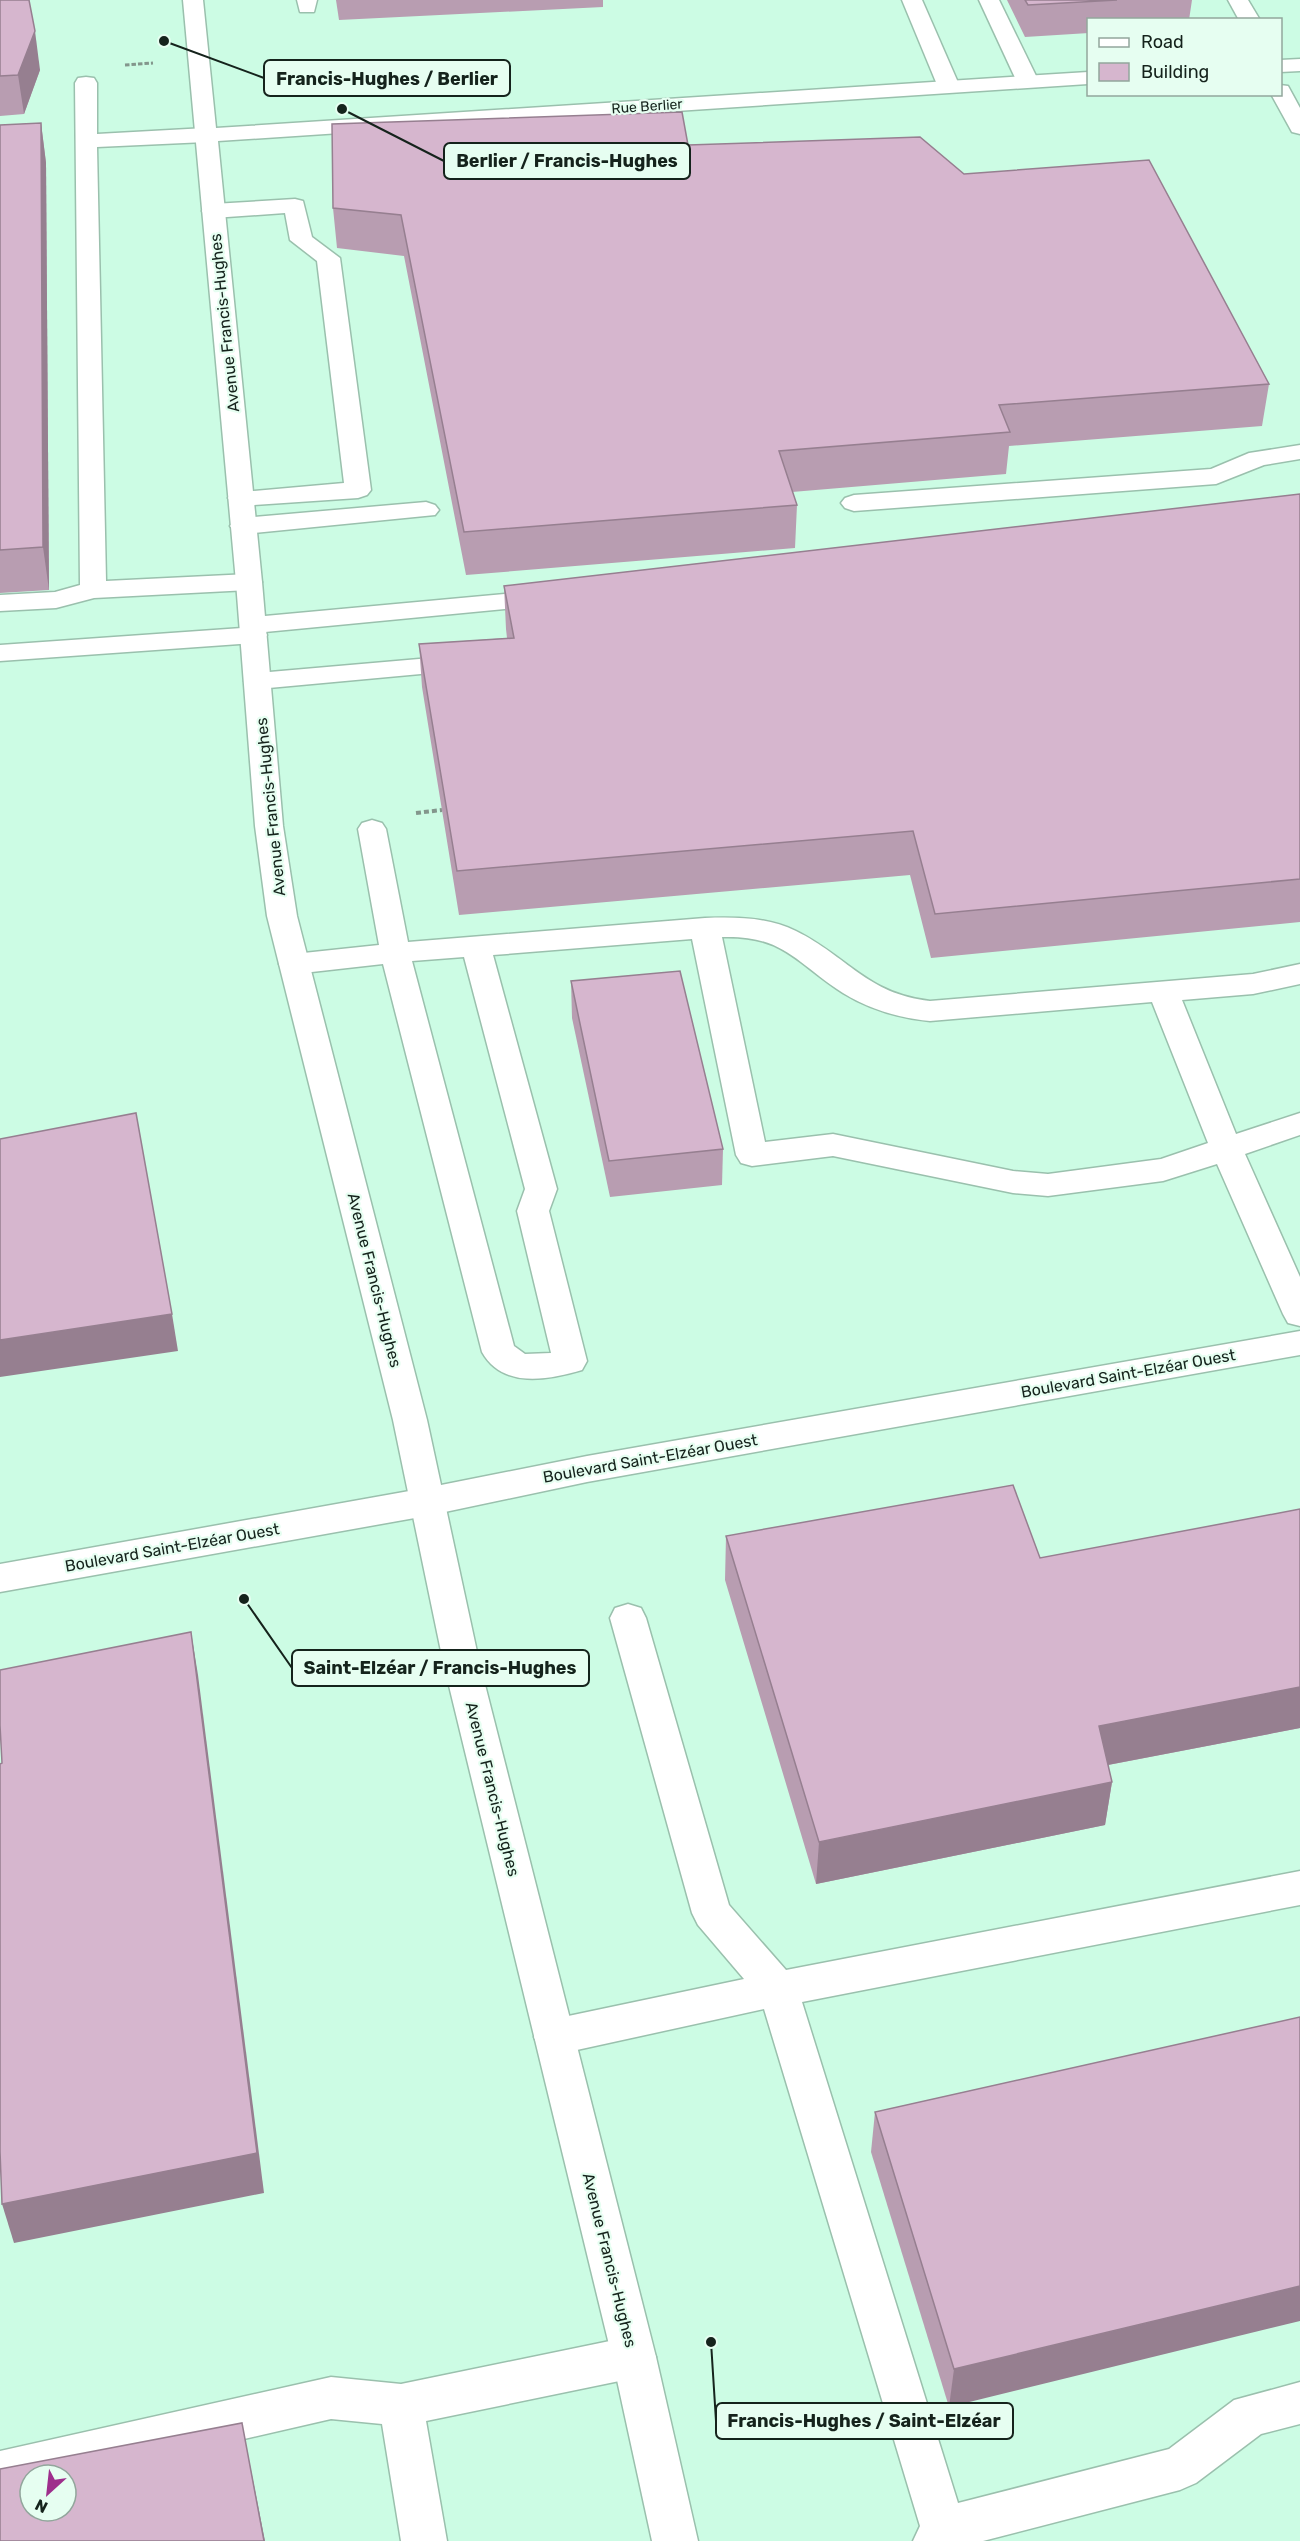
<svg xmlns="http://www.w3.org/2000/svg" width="1300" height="2541" font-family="Rubik,sans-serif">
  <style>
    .built { fill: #ccfce4; fill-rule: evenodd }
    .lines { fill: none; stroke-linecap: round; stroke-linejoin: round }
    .service-casing { stroke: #9ac0ad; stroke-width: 3 }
    .minor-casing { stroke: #9ac0ad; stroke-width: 3 }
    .tertiary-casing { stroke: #9ac0ad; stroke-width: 3 }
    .path-far1 { stroke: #83968c; stroke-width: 3; stroke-dasharray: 4.5 2; stroke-linecap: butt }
    .path { stroke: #83968c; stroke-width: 4; stroke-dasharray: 5 3; stroke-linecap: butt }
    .service { fill: #fff; fill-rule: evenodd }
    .minor { fill: #fff; fill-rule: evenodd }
    .tertiary { fill: #fff; fill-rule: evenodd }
    .wall { fill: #b89db1 }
    .shaded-wall { fill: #967f90 }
    .building { fill: #d6b6ce; stroke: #967f90; stroke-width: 1.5; fill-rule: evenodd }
    .labels { text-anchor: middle; stroke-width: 4.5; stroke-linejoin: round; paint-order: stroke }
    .far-street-label { font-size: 14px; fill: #15231c; stroke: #e6fef1 }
    .street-label { font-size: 16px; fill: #15231c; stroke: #e6fef1 }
    .leader { fill: none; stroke: #15231c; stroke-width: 2 }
    .callout-dot { fill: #15231c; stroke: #e6fef1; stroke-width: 2 }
    .callout { fill: #e6fef1; stroke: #15231c; stroke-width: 2 }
    .callout-label { font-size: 18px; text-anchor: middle; font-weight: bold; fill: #15231c }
  </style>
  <rect width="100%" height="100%" fill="#e6fef1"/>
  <path class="built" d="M0,0h1300v2541h-1300zM1088,20h192v74h-192zM30,2475h36v36h-36z"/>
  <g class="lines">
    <defs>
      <g id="service">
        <path d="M297,0h20l-3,12h-14z"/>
        <path d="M902,0h20l38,87 -3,5h-16l-3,-5z"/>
        <path d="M979,0h20l40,82 -3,5h-16l-3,-5z"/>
        <path d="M1228,0h20l12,20h-21z"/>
        <path d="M86,77l8,1 3,5v51l109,-6 8,2 3,5 -3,5 -8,2 -109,5 9,434 143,-7 9,2 4,6 -4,6 -9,2 -155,8 -38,10 -56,3v-16l55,-3 25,-7 -5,-502 3,-5z"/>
        <path d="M1280,85l8,1 12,22v26l-8,-2 -21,-38h9z"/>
        <path d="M295,199l8,2 9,36 28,21 31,232 -4,5 -9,3 -117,8 -9,-3 -4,-5 4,-5 112,-10 -27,-222 -27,-21 -5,-27 -72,5 -8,-2 -3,-5 3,-5 8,-2z"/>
        <path d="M1300,445v14l-36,6 -48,19 -362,27 -9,-3 -4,-5 4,-5 9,-3 357,-26 38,-16z"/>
        <path d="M426,502l9,3 4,5 -4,5 -192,19 -9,-3 -4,-5 4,-5 9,-3z"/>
        <path d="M548,590l9,2 4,6 -4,6 -292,28 2,3 -4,6 -9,2 -254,18v-16l242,-17 -2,-3 4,-6 9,-2z"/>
        <path d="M465,655l10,2 4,6 -4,6 -217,20 -10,-2 -4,-6 4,-6 10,-2z"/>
        <path d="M372,820l10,3 4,6 22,113 297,-24c31,-1 62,-1 91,13 51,25 71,63 134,70l323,-27 47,-10v20l-47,10 -71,6 54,134 64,-21v22l-55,19 55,123v49l-12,-3 -5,-9 -66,-150 -54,17 -115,15 -35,-3 -180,-37 -81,10 -11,-3 -5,-8 -44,-216 -199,16 64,234 -8,22 38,150 -5,9c-34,10 -79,19 -100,-18l-99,-388 -89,10 -11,-3 -4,-7 4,-7 11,-3 85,-9 -21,-116 4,-6zM722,937c62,-2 74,26 121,56 26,16 56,25 87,28l222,-19 56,141 -47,16 -113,15 -35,-3 -180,-37 -68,8zM464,957l61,232 -8,22 34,142 -26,1 -11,-8 -102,-385z"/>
        <path d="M628,1604l13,4 5,10 83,287 57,65 514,-99v34l-498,97 156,501 211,-54 65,-49 66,-18v42l-39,10 -65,49 -16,7 -197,51h-70l7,-15 -156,-517 -210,46 -14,-5 -6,-13 6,-13 14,-5 190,-40 -46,-54 -6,-12 -82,-295 5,-10z"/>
        <path d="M634,2336l15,6 7,15 -7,15 -15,6 -208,43 21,120h-46l-19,-117 -51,-5 -265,61v-5h-36v13l-30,7v-44l331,-74 70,7z"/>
      </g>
      <g id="minor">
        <path d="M183,0h20l13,128 872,-56v12l-870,57 44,441 21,244 14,90 130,504 52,241 177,696 42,184h-46l-40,-184 -169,-696 -50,-241 -126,-504 -12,-90 -19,-244z"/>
        <path d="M1300,59v12l-20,1v-12z"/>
      </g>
      <path id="tertiary" d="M1300,1331v24l-713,127 -161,34 -426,76v-28l426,-76 161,-32z"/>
    </defs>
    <use href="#service" class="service-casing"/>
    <use href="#minor" class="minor-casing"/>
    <use href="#tertiary" class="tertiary-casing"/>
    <path class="path-far1" d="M125,65l28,-2"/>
    <path class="path" d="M416,813l26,-3"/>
    <use href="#service" class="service"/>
    <use href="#minor" class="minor"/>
    <use href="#tertiary" class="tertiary"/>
  </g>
  <g class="wall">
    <path d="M0,0l40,70 -16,44 -24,2z"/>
    <path d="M336,0h267v7l-264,13z"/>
    <path d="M1007,0h185l-3,20h-100v13l-64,4z"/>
    <path d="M41,123l5,40 3,427 -49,3v-468z"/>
    <path d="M688,145l276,29 305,210 -7,42 -253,20 -3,28 -214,18 5,13 -2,43 -329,27 -62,-319 -67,-8 -4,-40z"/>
    <path d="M1300,494v428l-369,36 -21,-83 -451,40 -37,-228 -3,-43 88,-6 -1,-9 -2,-43z"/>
    <path d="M571,981l152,168 -1,36 -112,12 -38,-179z"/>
    <path d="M1300,1509v219l-192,37 4,17 -7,43 -289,59 -91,-304 1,-44 314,22z"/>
    <path d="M1300,2017l-351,390 -78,-255 4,-40z"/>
  </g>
  <g class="shaded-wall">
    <path d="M35,31l5,39 -16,44 -6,-39z"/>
    <path d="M41,123l5,40 3,427 -6,-43z"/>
    <path d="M172,1314l6,37 -178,26v-37z"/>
    <path d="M191,1632l7,43 66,518 -250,50 -12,-39z"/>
    <path d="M1300,1687v41l-208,40 7,-42z"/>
    <path d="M1112,1782l-7,43 -289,59 3,-42z"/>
    <path d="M1300,2286v35l-351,86 5,-38z"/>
    <path d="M242,2423l7,37 16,81h-1z"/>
  </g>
  <g class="building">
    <path d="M0,0h29l6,31 -17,44 -18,1z"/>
    <path d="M1025,0h92l-89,5z"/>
    <path d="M682,112l6,33 232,-8 44,37 185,-14 120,224 -270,21 11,27 -231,19 18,54 -333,27 -63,-317 -68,-7 -1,-84z"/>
    <path d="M41,123l2,424 -43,3v-425z"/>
    <path d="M1300,494v385l-365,35 -22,-83 -456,40 -38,-227 95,-6 -10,-52z"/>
    <path d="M680,971l43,178 -114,12 -38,-180z"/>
    <path d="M136,1113l36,201 -172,26v-201z"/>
    <path d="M1013,1485l27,73 260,-49v178l-201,39 13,56 -293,60 -93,-306z"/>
    <path d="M191,1632l66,521 -255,51 -2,-53v-387l2,-1 -2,-38v-55z"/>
    <path d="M1300,2017v269l-346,83 -79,-257z"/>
    <path d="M242,2423l22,118h-264v-72zM30,2475h36v36h-36z"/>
  </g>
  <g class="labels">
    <g class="far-street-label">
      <text transform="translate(647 106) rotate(-4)" y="5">Rue Berlier</text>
    </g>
    <g class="street-label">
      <text transform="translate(224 323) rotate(-96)" y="6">Avenue Francis-Hughes</text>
      <text transform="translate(270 807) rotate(-96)" y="6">Avenue Francis-Hughes</text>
      <text transform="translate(375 1280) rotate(76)" y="6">Avenue Francis-Hughes</text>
      <text transform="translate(1128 1373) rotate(-10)" y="6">Boulevard Saint-Elzéar Ouest</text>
      <text transform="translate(650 1458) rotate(-10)" y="6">Boulevard Saint-Elzéar Ouest</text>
      <text transform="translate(172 1547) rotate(-10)" y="6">Boulevard Saint-Elzéar Ouest</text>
      <text transform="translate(493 1789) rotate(76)" y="6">Avenue Francis-Hughes</text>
      <text transform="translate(610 2260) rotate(76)" y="6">Avenue Francis-Hughes</text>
    </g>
  </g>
  <path class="leader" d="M164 41L264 78M342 109L444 161M244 1599L292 1668M711 2342L716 2421"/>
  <g class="callout-dot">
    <circle cx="164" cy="41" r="6"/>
    <circle cx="342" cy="109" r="6"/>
    <circle cx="244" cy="1599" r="6"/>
    <circle cx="711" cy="2342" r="6"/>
  </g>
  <g class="callout">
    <rect x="264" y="60" width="246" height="36" rx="6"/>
    <rect x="444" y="143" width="246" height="36" rx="6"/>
    <rect x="292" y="1650" width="297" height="36" rx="6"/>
    <rect x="716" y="2403" width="297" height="36" rx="6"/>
  </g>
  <g class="callout-label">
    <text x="387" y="85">Francis-Hughes / Berlier</text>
    <text x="567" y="167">Berlier / Francis-Hughes</text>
    <text x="440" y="1674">Saint-Elzéar / Francis-Hughes</text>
    <text x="864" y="2427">Francis-Hughes / Saint-Elzéar</text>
  </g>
  <rect x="1087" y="18" width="195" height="78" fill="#e6fef1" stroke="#92a69c" stroke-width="1.5"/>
  <rect x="1099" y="38" width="30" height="9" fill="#ffffff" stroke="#92a69c" stroke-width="1.5"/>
  <text x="1141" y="48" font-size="18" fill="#15231c">Road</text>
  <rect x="1099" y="63" width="30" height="18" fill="#d6b6ce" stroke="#92a69c" stroke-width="1.5"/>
  <text x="1141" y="78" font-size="18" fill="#15231c">Building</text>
  <g transform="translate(48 2493) rotate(207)"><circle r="28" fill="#e6fef1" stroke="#92a69c" stroke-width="1.5"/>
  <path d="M0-4.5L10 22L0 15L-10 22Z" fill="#9e2e8c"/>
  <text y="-9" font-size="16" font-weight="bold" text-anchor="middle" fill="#15231c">N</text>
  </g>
</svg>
